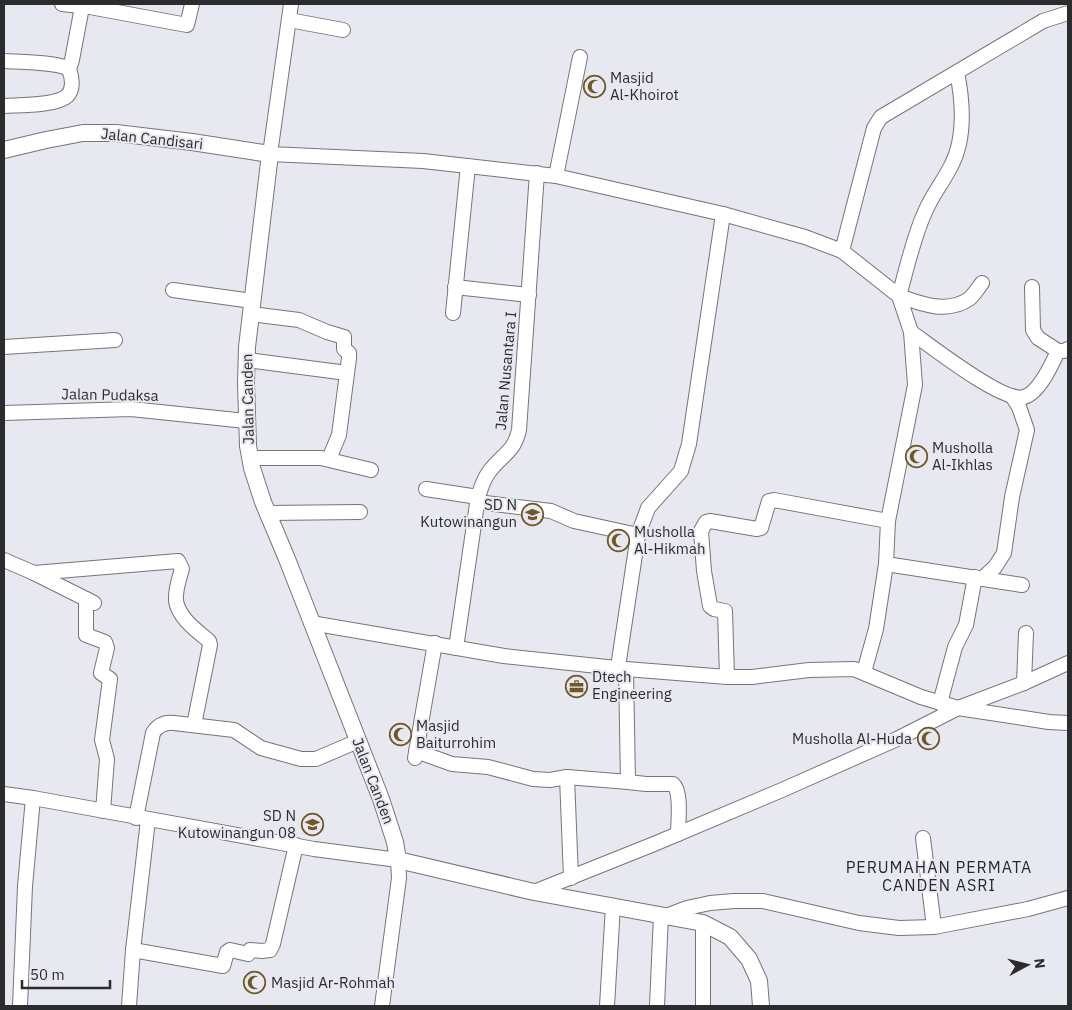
<svg xmlns="http://www.w3.org/2000/svg" width="1072" height="1010" font-family="'IBM Plex Sans',sans-serif">
  <style>
    .lines { fill: none; stroke-linecap: round; stroke-linejoin: round }
    .minor-casing { stroke: #74757b; stroke-width: 16 }
    .tertiary-casing { stroke: #74757b; stroke-width: 18 }
    .minor { stroke: #fff; stroke-width: 14 }
    .tertiary { stroke: #fff; stroke-width: 16 }
    .labels { text-anchor: middle; stroke-width: 4; stroke-linejoin: round; paint-order: stroke }
    .poi-label { font-size: 15px; fill: #2b2c2e; stroke: #e8e9f0; text-anchor: start }
    .street-label { font-size: 15px; fill: #2b2c2e; stroke: #e8e9f0 }
    .neighbourhood-label { font-size: 16px; letter-spacing: 1px; fill: #28292f; stroke: #e8e9f0 }
  </style>
  <rect width="100%" height="100%" fill="#e8e9f0"/>
  <g class="lines">
    <defs>
      <g id="minor">
        <path d="M62,4l28,3 97,18 5,-21"/>
        <path d="M291,4l-21,150 153,7 133,15 167,38 82,23 37,14 57,45 12,36 4,53 -27,136 -2,43 -10,65 -12,43"/>
        <path d="M289,20l54,10"/>
        <path d="M4,61c15,1 54,1 65,8l3,-9 10,-53"/>
        <path d="M957,72c6,30 9,66 -6,94 -8,16 -19,29 -26,46 -12,26 -18,56 -26,84 22,8 48,18 70,3 5,-4 9,-11 13,-16"/>
        <path d="M4,106c15,-1 52,0 63,-10 7,-7 5,-19 2,-27"/>
        <path d="M556,176l24,-119"/>
        <path d="M842,251l32,-123 7,-11 162,-96 25,-8"/>
        <path d="M455,287l74,8"/>
        <path d="M1032,287l1,43 5,8 20,13h6l4,-2"/>
        <path d="M173,290l79,11"/>
        <path d="M453,313l15,-147"/>
        <path d="M251,314l48,6 28,12 17,5v12l5,4v5l-10,77 -10,24"/>
        <path d="M911,332c20,14 92,71 113,65 15,-4 28,-33 34,-46"/>
        <path d="M4,347l111,-7"/>
        <path d="M247,360l100,13"/>
        <path d="M4,413l127,-4 115,12"/>
        <path d="M250,458h71l50,12"/>
        <path d="M426,489l52,8"/>
        <path d="M478,502l73,9 23,10 64,14"/>
        <path d="M267,513l93,-1"/>
        <path d="M4,560l30,13 60,30"/>
        <path d="M886,564l136,21"/>
        <path d="M34,573l144,-12 4,8c-3,10 -7,21 -6,32 3,17 20,29 33,40l1,4 -16,80"/>
        <path d="M982,579l13,-12 9,-14 8,-56 15,-67 -8,-23 -7,-11"/>
        <path d="M86,599v36l19,7 2,6 -6,25 9,6 -8,61 5,19 -4,52"/>
        <path d="M311,623l193,33 122,13 101,8h25l57,-7 45,-1 67,28 37,11 91,14 19,1"/>
        <path d="M456,648l22,-151c3,-9 5,-17 11,-25 12,-17 25,-19 30,-42l18,-257"/>
        <path d="M618,667l20,-132 10,-27 33,-37 8,-27 34,-230"/>
        <path d="M727,677l-2,-66 -11,-2 -4,-3 -6,-35 -3,-40 5,-9 4,-1 47,8 4,-1 8,-27 5,-1 114,21"/>
        <path d="M1024,683l2,-50"/>
        <path d="M940,703l15,-56 11,-22 9,-48"/>
        <path d="M416,751l36,13 36,3 45,12 17,1 17,-3"/>
        <path d="M415,758l20,-115"/>
        <path d="M628,782l18,2h27c9,8 5,37 5,50"/>
        <path d="M4,794l29,4 281,51 84,11 1,18 -17,128"/>
        <path d="M136,818l17,-85c5,-8 12,-11 21,-10l60,7 27,18 40,11h15l42,-18"/>
        <path d="M923,838l11,89"/>
        <path d="M571,878l-4,-101 61,5 -2,-113"/>
        <path d="M534,892l120,-48 128,-54 115,-51 61,-31 66,-25 44,-20"/>
        <path d="M666,916l21,-8 23,-5 24,-2h29l96,22 40,5 35,-1 94,-18 40,-11"/>
        <path d="M133,950l90,16 4,-14 3,-2 18,4 2,-4 12,1 8,-1 3,-6 23,-99"/>
        <path d="M20,1006l5,-120 8,-88"/>
        <path d="M129,1006l4,-56 15,-130"/>
        <path d="M607,1006l6,-100"/>
        <path d="M657,1006l4,-91"/>
        <path d="M703,1006v-83"/>
      </g>
      <path id="tertiary" d="M4,150l42,-10 37,-7h33l76,9 78,12 -23,193 -1,36 2,63 4,22 11,34 24,57 94,240 14,43 3,18 136,32 169,31 27,14 19,22 10,22 2,25"/>
    </defs>
    <use href="#minor" class="minor-casing"/>
    <use href="#tertiary" class="tertiary-casing"/>
    <use href="#minor" class="minor"/>
    <use href="#tertiary" class="tertiary"/>
  </g>
  <defs>
    <symbol id="mosque-ring" viewBox="-11 -11 22 22"><circle r="9.5" fill="#e8e9f0" stroke="#6f5727" stroke-width="1.5"/><path d="M3.5-4.9A6 6 0 1 0 3.5 4.9A5 5 0 1 1 3.5-4.9Z" fill="#6f5727"/></symbol>
    <symbol id="school-ring" viewBox="-11 -11 22 22"><circle r="9.5" fill="#e8e9f0" stroke="#6f5727" stroke-width="1.5"/><path d="M0-5L7-2L0 1L-7-2ZM-4 1L0 2.5L4 1V4Q0 6-4 4Z" fill="#6f5727"/></symbol>
    <symbol id="office-ring" viewBox="-11 -11 22 22"><circle r="9.5" fill="#e8e9f0" stroke="#6f5727" stroke-width="1.5"/><path d="M-6-3h4V-5.5h4V-3h4V5H-6ZM-1-4.5V-3h2v-1.5ZM-6 0V1H6V0Z" fill="#6f5727"/></symbol>
  </defs>
  <g fill-rule="evenodd">
    <use href="#mosque-ring" x="582" y="74" width="25" height="25"/>
    <use href="#mosque-ring" x="904" y="444" width="25" height="25"/>
    <use href="#school-ring" x="520" y="502" width="25" height="25"/>
    <use href="#mosque-ring" x="606" y="528" width="25" height="25"/>
    <use href="#office-ring" x="564" y="674" width="25" height="25"/>
    <use href="#mosque-ring" x="388" y="722" width="25" height="25"/>
    <use href="#mosque-ring" x="916" y="726" width="25" height="25"/>
    <use href="#school-ring" x="300" y="812" width="25" height="25"/>
    <use href="#mosque-ring" x="242" y="970" width="25" height="25"/>
  </g>
  <g class="labels">
    <g class="poi-label">
      <text x="610" y="83">Masjid<tspan x="610" dy="17">Al-Khoirot</tspan></text>
      <text x="932" y="453">Musholla<tspan x="932" dy="17">Al-Ikhlas</tspan></text>
      <text x="517" y="510" text-anchor="end">SD N<tspan x="517" dy="17">Kutowinangun</tspan></text>
      <text x="634" y="537">Musholla<tspan x="634" dy="17">Al-Hikmah</tspan></text>
      <text x="592" y="682">Dtech<tspan x="592" dy="17">Engineering</tspan></text>
      <text x="416" y="731">Masjid<tspan x="416" dy="17">Baiturrohim</tspan></text>
      <text x="912" y="744" text-anchor="end">Musholla Al-Huda</text>
      <text x="296" y="821" text-anchor="end">SD N<tspan x="296" dy="17">Kutowinangun 08</tspan></text>
      <text x="271" y="988">Masjid Ar-Rohmah</text>
    </g>
    <g class="street-label">
      <text transform="translate(152 139) rotate(6)" y="5">Jalan Candisari</text>
      <text transform="translate(506 371) rotate(-85)" y="5">Jalan Nusantara I</text>
      <text transform="translate(110 395) rotate(1)" y="5">Jalan Pudaksa</text>
      <text transform="translate(248 399) rotate(-91)" y="5">Jalan Canden</text>
      <text transform="translate(373 781) rotate(69)" y="5">Jalan Canden</text>
    </g>
    <g class="neighbourhood-label">
      <text x="939" y="873">PERUMAHAN PERMATA<tspan x="939" dy="18">CANDEN ASRI</tspan></text>
    </g>
  </g>
  <rect width="1072" height="1010" fill="none" stroke="#2b2c2e" stroke-width="10"/>
  <g transform="translate(1027 965) rotate(83)" stroke="#e8e9f0" stroke-width="4" paint-order="stroke">
  <path d="M0-4L9 19L0 12L-9 19Z" fill="#2b2c2e"/>
  <text y="-8" font-size="14" font-weight="bold" text-anchor="middle" fill="#2b2c2e">N</text>
  </g>
  <path d="M22 980v8h88v-8" fill="none" stroke="#2b2c2e" stroke-width="2.5"/>
  <text x="30" y="980" font-size="15" fill="#2b2c2e" stroke="#e8e9f0" stroke-width="4" paint-order="stroke">50 m</text>
</svg>
